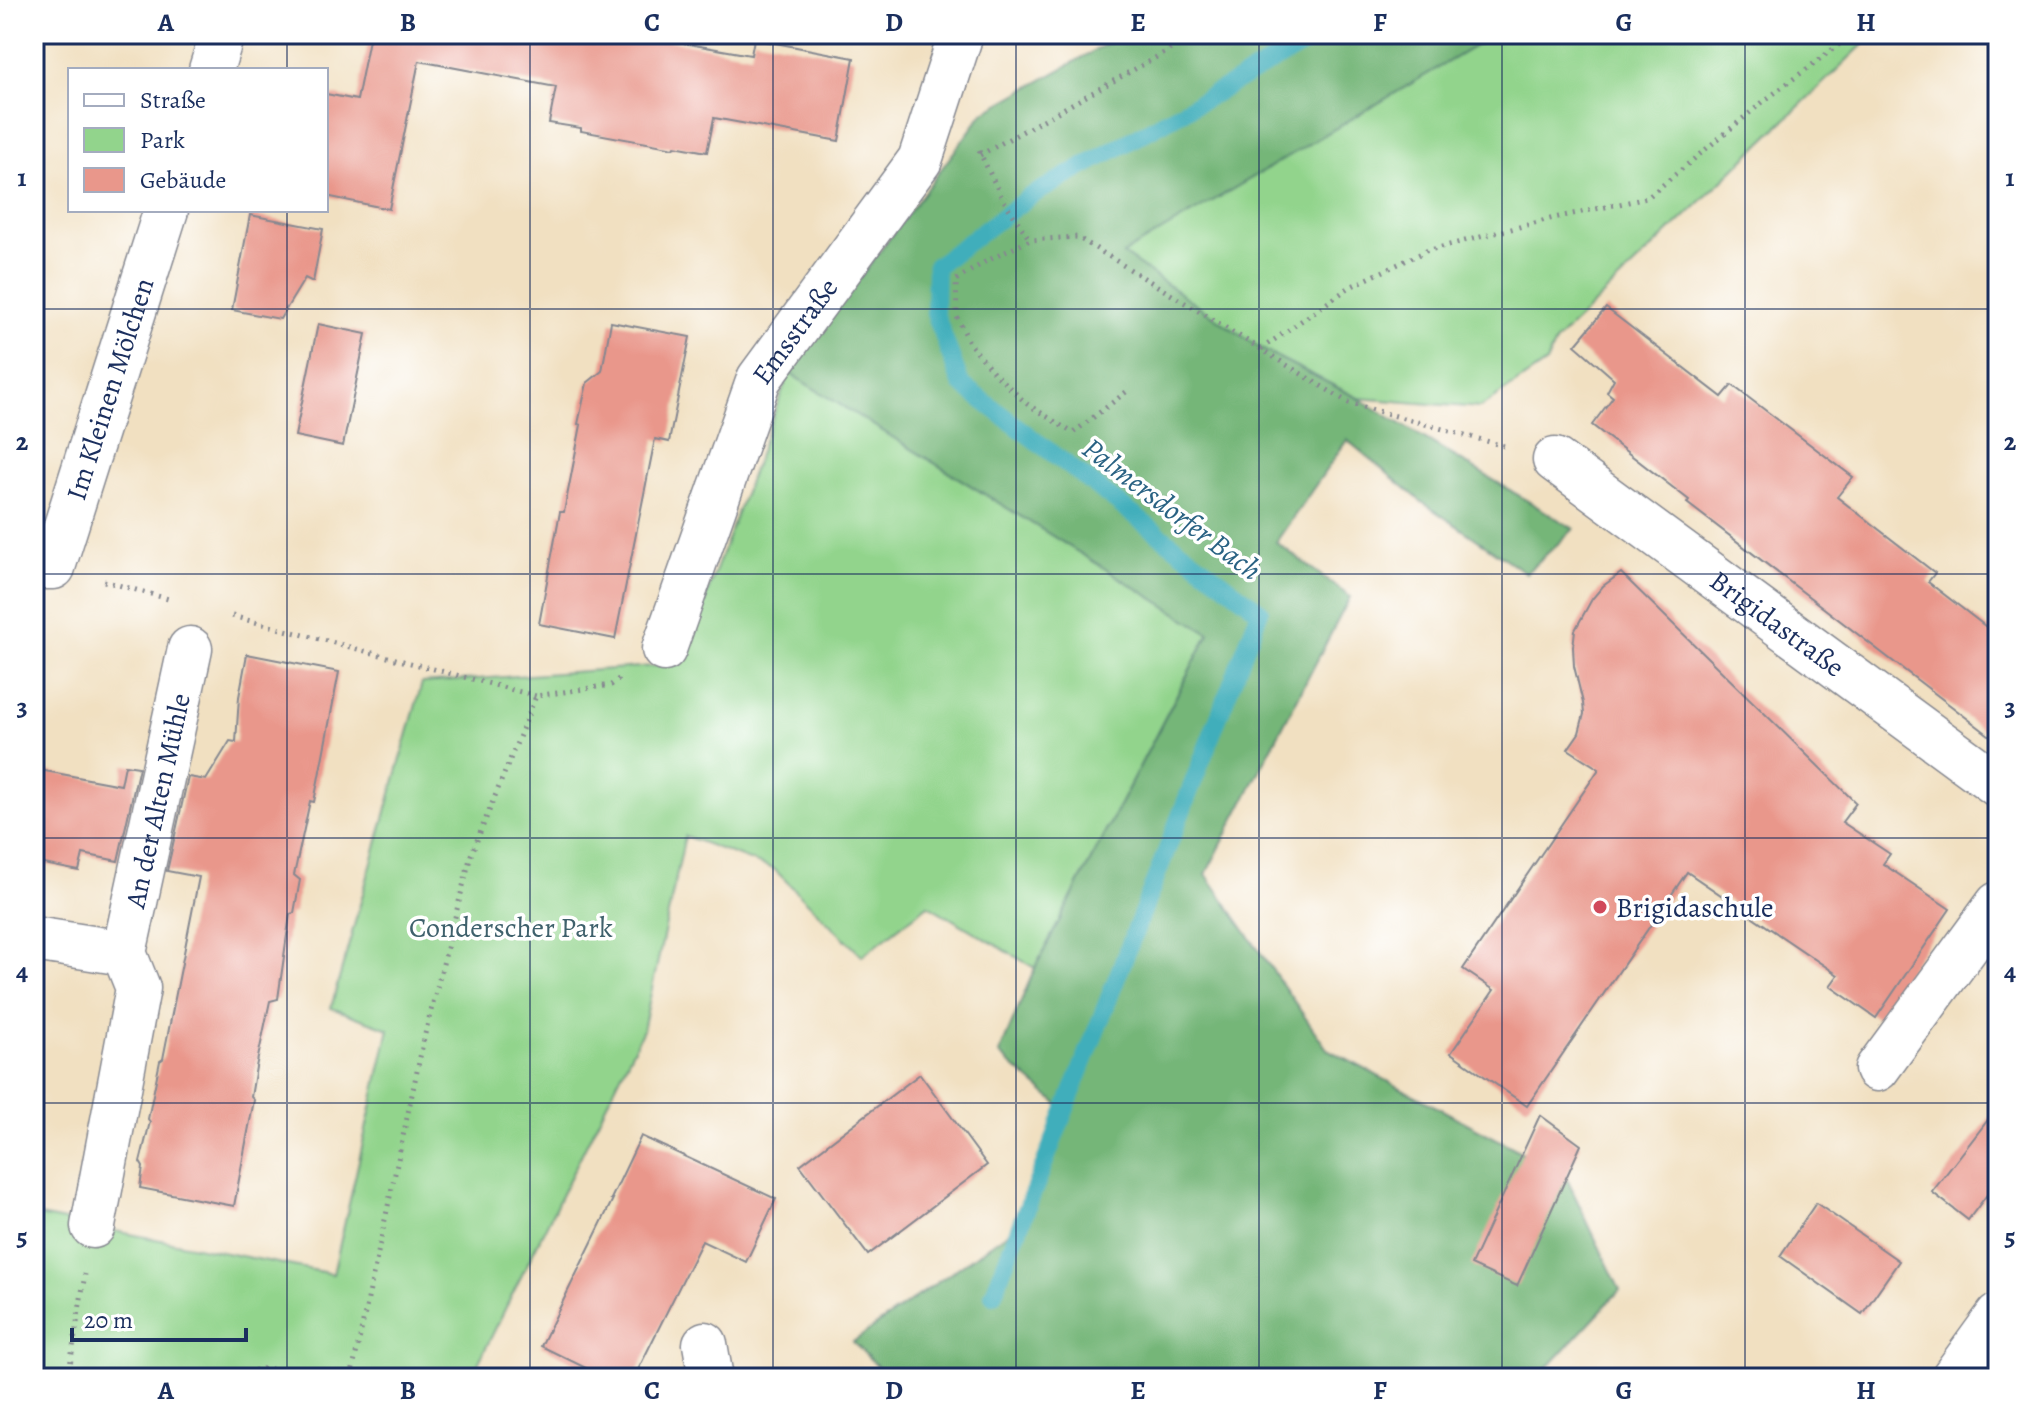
<svg xmlns="http://www.w3.org/2000/svg" width="2032" height="1412" font-family="Alegreya,serif">
  <style>
    .green { fill: #92d48c; stroke: #568275; stroke-width: 2 }
    .forest { fill: #75b678; stroke: #48726b; stroke-width: 2 }
    .lines { fill: none; stroke-linecap: round; stroke-linejoin: round }
    .stream { stroke: #3faebb; stroke-width: 18 }
    .building { fill: #e9978b }
    .minor-casing { stroke: #868890; stroke-width: 47 }
    .path { stroke: #868890; stroke-width: 5; stroke-dasharray: 2 6; stroke-linecap: butt }
    .minor { stroke: #fff; stroke-width: 44 }
    .grid { fill: none; stroke: #1b2f5e; stroke-width: 2; stroke-opacity: 0.55 }
    .poi-dot { fill: #d1495b; stroke: #fff; stroke-width: 3 }
    .labels { text-anchor: middle; stroke-width: 7; stroke-linejoin: round; paint-order: stroke }
    .street-label { font-size: 28px; fill: #1b2f5e; stroke: #fff }
    .poi-label { font-size: 28px; fill: #1b2f5e; stroke: #fff; text-anchor: start }
    .park-label { font-size: 28px; fill: #3f616c; stroke: #fff }
    .water-label { font-size: 30px; font-style: italic; fill: #296283; stroke: #fff }
    .neatline { fill: none; stroke: #1b2f5e; stroke-width: 3 }
    .grid-label { font-size: 26px; text-anchor: middle; font-weight: bold; fill: #1b2f5e }
  </style>
  <rect width="100%" height="100%" fill="#fff"/>
  <filter id="ink" filterUnits="userSpaceOnUse"><feTurbulence type="fractalNoise" baseFrequency=".0125" numOctaves="2"/><feDisplacementMap in="SourceGraphic" scale="16" xChannelSelector="R" yChannelSelector="G"/><feConvolveMatrix kernelMatrix="1 2 1 2 8 2 1 2 1" color-interpolation-filters="sRGB"/></filter>
  <filter id="wash" filterUnits="userSpaceOnUse"><feTurbulence type="fractalNoise" baseFrequency=".006" numOctaves="4" result="noise"/><feDisplacementMap in="SourceGraphic" scale="32" xChannelSelector="R" yChannelSelector="G"/><feGaussianBlur stdDeviation="1.8" result="paint"/><feColorMatrix in="noise" values="0 0 0 0 0 0 0 0 0 0 0 0 0 0 0 0 0 1.4 0 .05"/><feComposite in="paint" operator="in"/></filter>
  <g filter="url(#wash)">
    <rect width="100%" height="100%" fill="#f1e0c1"/>
    <g class="green">
      <path d="M1495,34h379l-318,307 -10,22 -66,45 -122,-10 -97,-49 -139,-95z"/>
      <path d="M789,373l420,260 -174,335 -107,-63 -66,51 -88,-87 -89,-33 -42,194 -172,348h-437v-163l299,59 56,-245 -58,-21 91,-325 259,-19z"/>
    </g>
    <path class="forest" d="M1124,34h371l-372,220 138,95 97,49 216,131 -48,44 -104,-71 -75,-62 -71,102 74,55 -144,277 121,175 238,126 55,115 -82,88h-649l-36,-36 163,-115 46,-119 -63,-54 36,-86 174,-335 -420,-260 194,-260z"/>
    <g class="lines">
      <path class="stream" d="M993,1295l267,-684 -299,-227 -26,-71 1,-47 93,-69 293,-163"/>
    </g>
    <g id="blocks">
      <g class="building">
        <path d="M370,34h262l119,21 3,-16 100,19 -15,83 -125,-23 -7,34 -32,-6 -1,2 -93,-17v-3l-32,-5 7,-36 -137,-26 -30,148 -63,-13v-102l31,6z"/>
        <path d="M250,215l73,14 -10,53 -8,-4 -25,41 -48,-9z"/>
        <path d="M1606,308l116,89 10,-12 121,92 -16,20 98,76 -7,9 70,54v106l-311,-239 2,-3 -97,-75 21,-28 -6,-5 7,-13 -39,-34z"/>
        <path d="M611,322l79,15 -21,105 -14,-3 -40,200 -76,-15 21,-112h4l17,-87 -3,-1 9,-41 15,-12z"/>
        <path d="M318,324l48,10 -23,112 -48,-10z"/>
        <path d="M1621,573l235,230 -14,19 48,32 -7,10 67,45 -74,109 -46,-32 8,-11 -151,-103 -160,234 -76,-53 43,-63 -31,-21 136,-200 -31,-20 11,-16 5,-19 -1,-11 -9,-37 -1,-19 2,-17 17,-31 11,-13z"/>
        <path d="M247,654l92,18 -25,130 -4,-1 -16,74 6,5 -6,33 -4,1 -12,85 -8,2 -14,66 -5,30 3,3 -20,106 -94,-18 3,-21 -3,-5 10,-40 -2,-3 12,-58 3,-2 36,-182 -32,-6 21,-94 18,3 24,-39 6,1 3,-45z"/>
        <path d="M125,765l14,2 -21,94 -35,-7 -4,17 -45,-9v-93l87,16z"/>
        <path d="M920,1074l67,91 -119,90 -68,-90z"/>
        <path d="M1998,1107v73l-30,40 -36,-28z"/>
        <path d="M1540,1115l41,30 -64,141 -46,-21z"/>
        <path d="M641,1136l135,63 -30,63 -44,-21 -68,137h-28l-65,-32 72,-147h-2z"/>
        <path d="M1816,1203l83,58 -37,53 -82,-58z"/>
      </g>
    </g>
  </g>
  <g filter="url(#ink)">
    <use href="#blocks" fill-opacity="0" stroke="#868890" stroke-width="2"/>
    <g class="lines">
      <defs>
        <g id="minor">
          <path d="M211,70l11,-36"/>
          <path id="s1" d="M1555,460l443,325"/>
          <path id="s2" d="M34,567h19l113,-357"/>
          <path id="s3" d="M664,649l95,-270 161,-219 41,-126"/>
          <path d="M34,939l90,14"/>
          <path d="M1877,1069l121,-165"/>
          <path id="s4" d="M93,1226l45,-238 -14,-35 66,-304"/>
          <path d="M705,1344l6,34"/>
          <path d="M1953,1378l45,-62"/>
        </g>
      </defs>
      <use href="#minor" class="minor-casing"/>
      <g class="path">
        <path d="M979,151l23,47 28,42"/>
        <path d="M980,155l218,-121"/>
        <path d="M1261,349l89,-62 76,-36 128,-33 93,-20 117,-97 89,-67"/>
        <path d="M1126,392l-53,41 -46,-29 -32,-30 -25,-30 -13,-27 -1,-37 29,-18 45,-22 47,-3 272,166 155,43"/>
        <path d="M104,581l68,19"/>
        <path d="M232,616l304,80"/>
        <path d="M68,1378l17,-104"/>
        <path d="M215,1378l52,-10 54,10"/>
        <path d="M351,1378l74,-344 46,-179 65,-159 75,-11 9,-7"/>
      </g>
      <use href="#minor" class="minor"/>
    </g>
  </g>
  <path class="grid" d="M287,34v36M530,34v1344M773,34v1344M1016,34v1344M1259,34v1344M1502,34v1344M1745,34v1344M287,210v1168M34,309h1964M34,574h1964M34,838h1964M34,1103h1964"/>
  <circle class="poi-dot" cx="1600" cy="907" r="8"/>
  <g class="labels">
    <g class="street-label">
      <text dy="10" stroke="none"><textPath href="#s3" startOffset="346">Emsstraße</textPath></text>
      <text dy="10" stroke="none"><textPath href="#s2" startOffset="206">Im Kleinen Mölchen</textPath></text>
      <text dy="10" stroke="none"><textPath href="#s1" startOffset="276">Brigidastraße</textPath></text>
      <text dy="10" stroke="none"><textPath href="#s4" startOffset="436">An der Alten Mühle</textPath></text>
    </g>
    <g class="poi-label">
      <text x="1616" y="917">Brigidaschule</text>
    </g>
    <g class="park-label">
      <text x="511" y="937">Conderscher Park</text>
    </g>
    <g class="water-label">
      <text transform="translate(1172 509) rotate(37)" y="10">Palmersdorfer Bach</text>
    </g>
  </g>
  <rect width="2032" height="1412" fill="none" stroke="#fff" stroke-width="88"/>
  <rect x="68" y="68" width="260" height="144" fill="#ffffff" stroke="#a4acbf" stroke-width="2"/>
  <rect x="84" y="94" width="40" height="12" fill="#ffffff" stroke="#a4acbf" stroke-width="2"/>
  <text x="140" y="108" font-size="24" fill="#1b2f5e">Straße</text>
  <rect x="84" y="128" width="40" height="24" fill="#92d48c" stroke="#a4acbf" stroke-width="2"/>
  <text x="140" y="148" font-size="24" fill="#1b2f5e">Park</text>
  <rect x="84" y="168" width="40" height="24" fill="#e9978b" stroke="#a4acbf" stroke-width="2"/>
  <text x="140" y="188" font-size="24" fill="#1b2f5e">Gebäude</text>
  <path d="M72 1328v12h174v-12" fill="none" stroke="#1b2f5e" stroke-width="4"/>
  <text x="84" y="1328" font-size="24" fill="#1b2f5e" stroke="#ffffff" stroke-width="6" paint-order="stroke">20 m</text>
  <rect x="44" y="44" width="1944" height="1324" class="neatline"/>
  <g class="grid-label">
    <text x="166" y="31">A</text>
    <text x="408" y="31">B</text>
    <text x="652" y="31">C</text>
    <text x="894" y="31">D</text>
    <text x="1138" y="31">E</text>
    <text x="1380" y="31">F</text>
    <text x="1624" y="31">G</text>
    <text x="1866" y="31">H</text>
    <text x="22" y="186">1</text>
    <text x="2010" y="186">1</text>
    <text x="22" y="450">2</text>
    <text x="2010" y="450">2</text>
    <text x="22" y="715">3</text>
    <text x="2010" y="715">3</text>
    <text x="22" y="980">4</text>
    <text x="2010" y="980">4</text>
    <text x="22" y="1245">5</text>
    <text x="2010" y="1245">5</text>
    <text x="166" y="1399">A</text>
    <text x="408" y="1399">B</text>
    <text x="652" y="1399">C</text>
    <text x="894" y="1399">D</text>
    <text x="1138" y="1399">E</text>
    <text x="1380" y="1399">F</text>
    <text x="1624" y="1399">G</text>
    <text x="1866" y="1399">H</text>
  </g>
</svg>
